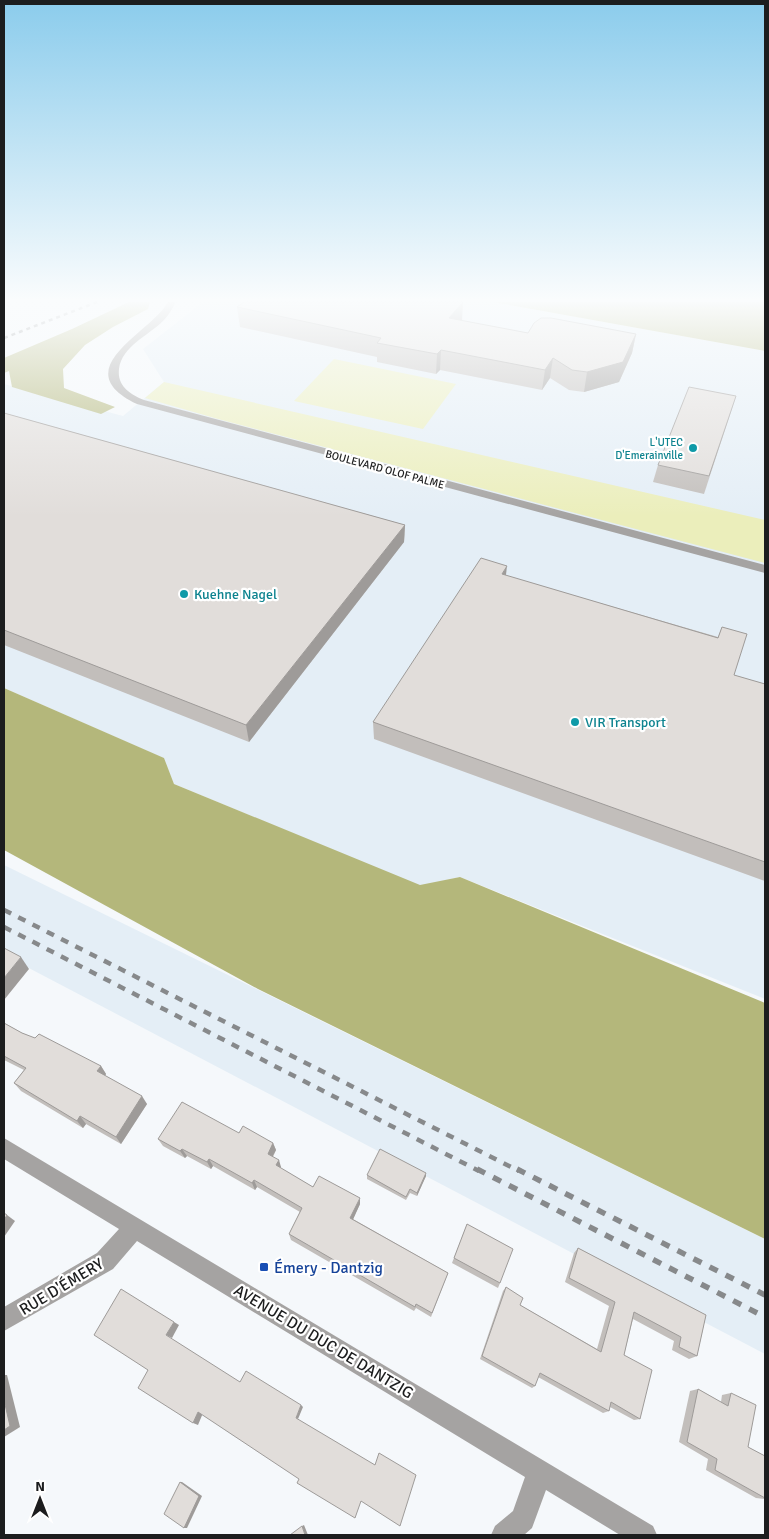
<svg xmlns="http://www.w3.org/2000/svg" width="769" height="1539" font-family="Signika,sans-serif">
  <style>
    .built { fill: #e4eef6 }
    .green { fill: #ebeebb }
    .forest { fill: #b4b77b }
    .lines { fill: none; stroke-linecap: round; stroke-linejoin: round }
    .minor { fill: #a5a3a2; fill-rule: evenodd }
    .rail-far2 { stroke: #87898b; stroke-width: 2.5; stroke-dasharray: 4 4; stroke-linecap: butt }
    .rail-far1 { stroke: #87898b; stroke-width: 4.5; stroke-dasharray: 8 8; stroke-linecap: butt }
    .rail { stroke: #87898b; stroke-width: 5.5; stroke-dasharray: 9 9; stroke-linecap: butt }
    .wall { fill: #c2bebb }
    .shaded-wall { fill: #9e9b99 }
    .building { fill: #e1ddda; stroke: #9e9b99 }
    .culture-dot { fill: #0f9aa8; stroke: #fff; stroke-width: 2 }
    .transit-dot { fill: #1a4fb4; stroke: #fff; stroke-width: 2 }
    .labels { text-anchor: middle; stroke-width: 4.5; stroke-linejoin: round; paint-order: stroke }
    .far-culture-label { font-size: 11px; fill: #0d838f; stroke: #fff; text-anchor: end }
    .far-street-label { font-size: 11px; fill: #1c1d1e; stroke: #fff }
    .culture-label { font-size: 14px; fill: #0d838f; stroke: #fff; text-anchor: start }
    .near-transit-label { font-size: 16px; fill: #164399; stroke: #fff; text-anchor: start }
    .near-street-label { font-size: 16px; fill: #1c1d1e; stroke: #fff }
  </style>
  <rect width="100%" height="100%" fill="#f5f8fb"/>
  <g class="built">
    <path d="M203,302h290l272,49v648l-305,-122 -40,9 -246,-102 -11,-26 -159,-70v-304l119,32 41,-34 -21,-33z"/>
    <path d="M4,865l761,374v115l-761,-399z"/>
  </g>
  <g class="green">
    <path d="M334,359l122,25 -33,45 -129,-28z"/>
    <path d="M164,382l601,138v43l-547,-144 -73,-21z"/>
  </g>
  <g class="forest">
    <path d="M129,302h21l-2,7 -35,18 -28,18 -22,24 1,19 51,19 -14,7 -89,-27 -3,-16 -5,2v-15l68,-29z"/>
    <path d="M493,302h272v49z"/>
    <path d="M4,688l160,70 10,26 246,101 40,-8 305,126v236l-507,-250 -254,-139z"/>
  </g>
  <g class="lines">
    <g class="minor">
      <path d="M168,302h8c-4,7 -7,13 -13,19 -15,15 -41,25 -44,48 -2,17 11,25 25,31l621,165v8l-628,-169c-73,-35 14,-71 31,-102z"/>
      <path d="M4,1138l649,388 4,9h-37l-74,-45 -14,38 -8,7h-33l4,-9 18,-15 12,-34 -388,-236 -24,28 -109,62v-24l93,-54 22,-24 -115,-70z"/>
    </g>
    <path class="rail-far2" d="M4,338l93,-36"/>
    <g class="rail-far1">
      <path d="M4,910l515,261"/>
      <path d="M4,927l475,244"/>
    </g>
    <g class="rail">
      <path d="M477,1169l288,148"/>
      <path d="M517,1169l248,126"/>
    </g>
  </g>
  <g class="wall">
    <path d="M237,307l291,26 108,1 -4,19 -13,29 -35,10 -15,-2 -19,-12 -8,12 -102,-20 -4,4 -59,-12v-5l-137,-30z"/>
    <path d="M736,396l-32,98 -51,-12 5,-17z"/>
    <path d="M4,413l401,112 -1,17 -155,200 -245,-97z"/>
    <path d="M506,576l212,61 4,-10 12,48 31,9v197l-391,-142 -1,-17z"/>
    <path d="M4,1023l18,10 79,33 5,8 -1,2 42,28 -26,40 -35,-20 -3,4 -62,-37 -7,-8 10,-13 -20,-10z"/>
    <path d="M239,1133l34,10 3,7 -3,7 8,10 -1,1 33,19 47,17 -7,15 95,54 -17,44 -15,-9 -2,3 -123,-71 -2,-6 11,-22 -43,-25 -2,3 -42,-24 -2,3 -24,-13 -2,2 -22,-12 -5,-7z"/>
    <path d="M367,1175l59,1 -9,20 -7,-3 -4,7 -39,-21z"/>
    <path d="M467,1224l33,59 -2,5 -46,-25z"/>
    <path d="M578,1248l128,67 -9,41 -8,3 -17,-9 2,-9 -41,-22 -9,36 16,64 -6,1 -24,-13 -1,4 -6,2 -65,-36 -3,9 -3,2 -52,-29 23,-68 3,-4 14,18 77,44 12,-43 -44,-24 9,-29z"/>
    <path d="M698,1389l23,13 1,-7 9,-2 17,54 17,9v43l-9,-1 -50,-28 2,-11 -29,-17 11,-51z"/>
  </g>
  <g class="shaded-wall">
    <path d="M463,302l-1,19 -13,-3z"/>
    <path d="M636,334l-4,19 -13,29 -35,10 3,-20z"/>
    <path d="M441,350l-1,20 -4,4 1,-20z"/>
    <path d="M553,358l-3,20 -8,12 3,-20z"/>
    <path d="M405,525l-1,17 -155,200 -3,-17z"/>
    <path d="M507,566l-2,17 -3,-9z"/>
    <path d="M21,957l8,12 -25,31v-22z"/>
    <path d="M101,1066l5,8 -3,5 -6,-8z"/>
    <path d="M142,1096l5,8 -26,40 -5,-7z"/>
    <path d="M80,1116l6,8 -3,4 -6,-7z"/>
    <path d="M273,1143l3,7 -6,11 -2,-7z"/>
    <path d="M182,1149l5,7 -2,2 -5,-7z"/>
    <path d="M209,1159l4,7 -2,3 -4,-7z"/>
    <path d="M279,1160l2,7 -3,5 -2,-7z"/>
    <path d="M426,1173v3l-9,20v-3z"/>
    <path d="M254,1180l3,7 -2,3 -3,-7z"/>
    <path d="M360,1198v6l-9,20 -1,-6z"/>
    <path d="M7,1215l8,6 -11,16v-17z"/>
    <path d="M174,1322l5,3 -7,13 -6,-3z"/>
    <path d="M4,1375h3l13,52 -16,10z"/>
    <path d="M301,1405l2,2 -5,12 -2,-1z"/>
    <path d="M198,1412l5,1 -5,12 -5,-2z"/>
    <path d="M180,1482h2l20,14 -15,32h-3z"/>
    <path d="M304,1525l4,10h-3l-3,-9z"/>
  </g>
  <g class="building">
    <path d="M244,302h219l-14,16 79,15 6,-10 7,-5h10l85,16 -13,28 -36,10 -15,-2 -19,-12 -8,12 -104,-20 -4,4 -60,-11 4,-5 -144,-31z"/>
    <path d="M689,387l47,9 -27,80 -51,-11z"/>
    <path d="M4,413l401,112 -159,200 -242,-95z"/>
    <path d="M481,558l26,8 -5,8 216,64 4,-11 25,7 -13,41 31,9v178l-392,-140z"/>
    <path d="M4,948l17,9 -17,21z"/>
    <path d="M4,1023l18,10 13,5 4,-4 62,32 -4,5 45,25 -26,41 -36,-21 -3,5 -63,-38 12,-15 -22,-12z"/>
    <path d="M182,1102l57,31 4,-7 30,17 -5,11 11,6 -3,5 37,22 6,-11 41,22 -10,20 98,55 -16,40 -16,-9 -1,3 -126,-73 13,-26 -48,-28 -2,3 -43,-24 -2,3 -25,-13 -2,2 -22,-12z"/>
    <path d="M380,1149l46,24 -9,20 -7,-4 -4,8 -39,-22z"/>
    <path d="M4,1213l3,2 -3,5z"/>
    <path d="M467,1224l46,25 -13,34 -46,-25z"/>
    <path d="M578,1248l128,67 -9,41 -18,-9 2,-10 -47,-25 -10,43 28,15 -12,49 -29,-17 -2,9 -69,-38 -5,13 -53,-30 24,-69 17,11 -3,7 81,47 14,-50 -46,-24z"/>
    <path d="M121,1289l53,33 -8,13 74,47 6,-11 55,34 -5,13 79,47 4,-12 37,22 -16,51 -39,-25 -6,17 -58,-35 2,-4 -101,-67 -5,11 -55,-35 10,-18 -54,-35z"/>
    <path d="M698,1389l30,17 3,-13 25,12 -8,42 17,9v42l-50,-28 2,-11 -30,-17z"/>
    <path d="M4,1400l6,26 -6,4z"/>
    <path d="M180,1482l19,14 -15,32 -20,-14z"/>
    <path d="M302,1526l3,9h-15z"/>
  </g>
  <linearGradient id="sky" x2="0" y2="1"><stop stop-color="#8bccec"/><stop offset="0.58" stop-color="#fafcfd"/><stop offset="1" stop-color="#fafcfd" stop-opacity="0"/></linearGradient>
  <rect width="769" height="517" fill="url(#sky)"/>
  <g class="culture-dot">
    <circle cx="693" cy="448" r="5"/>
    <circle cx="184" cy="594" r="5"/>
    <circle cx="575" cy="722" r="5"/>
  </g>
  <rect class="transit-dot" x="259" y="1262" width="10" height="10" rx="2.5"/>
  <g class="labels">
    <g class="far-culture-label">
      <text x="683" y="446">L'UTEC<tspan x="683" dy="13">D'Emerainville</tspan></text>
    </g>
    <g class="far-street-label">
      <text transform="translate(385 469) rotate(15)" y="4">BOULEVARD OLOF PALME</text>
    </g>
    <g class="culture-label">
      <text x="194" y="599">Kuehne Nagel</text>
      <text x="585" y="727">VIR Transport</text>
    </g>
    <g class="near-transit-label">
      <text x="274" y="1273">Émery - Dantzig</text>
    </g>
    <g class="near-street-label">
      <text transform="translate(61 1286) rotate(-31)" y="6">RUE D'ÉMERY</text>
      <text transform="translate(324 1341) rotate(31)" y="6">AVENUE DU DUC DE DANTZIG</text>
    </g>
  </g>
  <rect width="769" height="1539" fill="none" stroke="#1c1d1e" stroke-width="10"/>
  <g transform="translate(40 1499)" stroke="#ffffff" stroke-width="4" paint-order="stroke">
  <path d="M0-4L9 19L0 12L-9 19Z" fill="#1c1d1e"/>
  <text y="-8" font-size="14" font-weight="bold" text-anchor="middle" fill="#1c1d1e">N</text>
  </g>
</svg>
